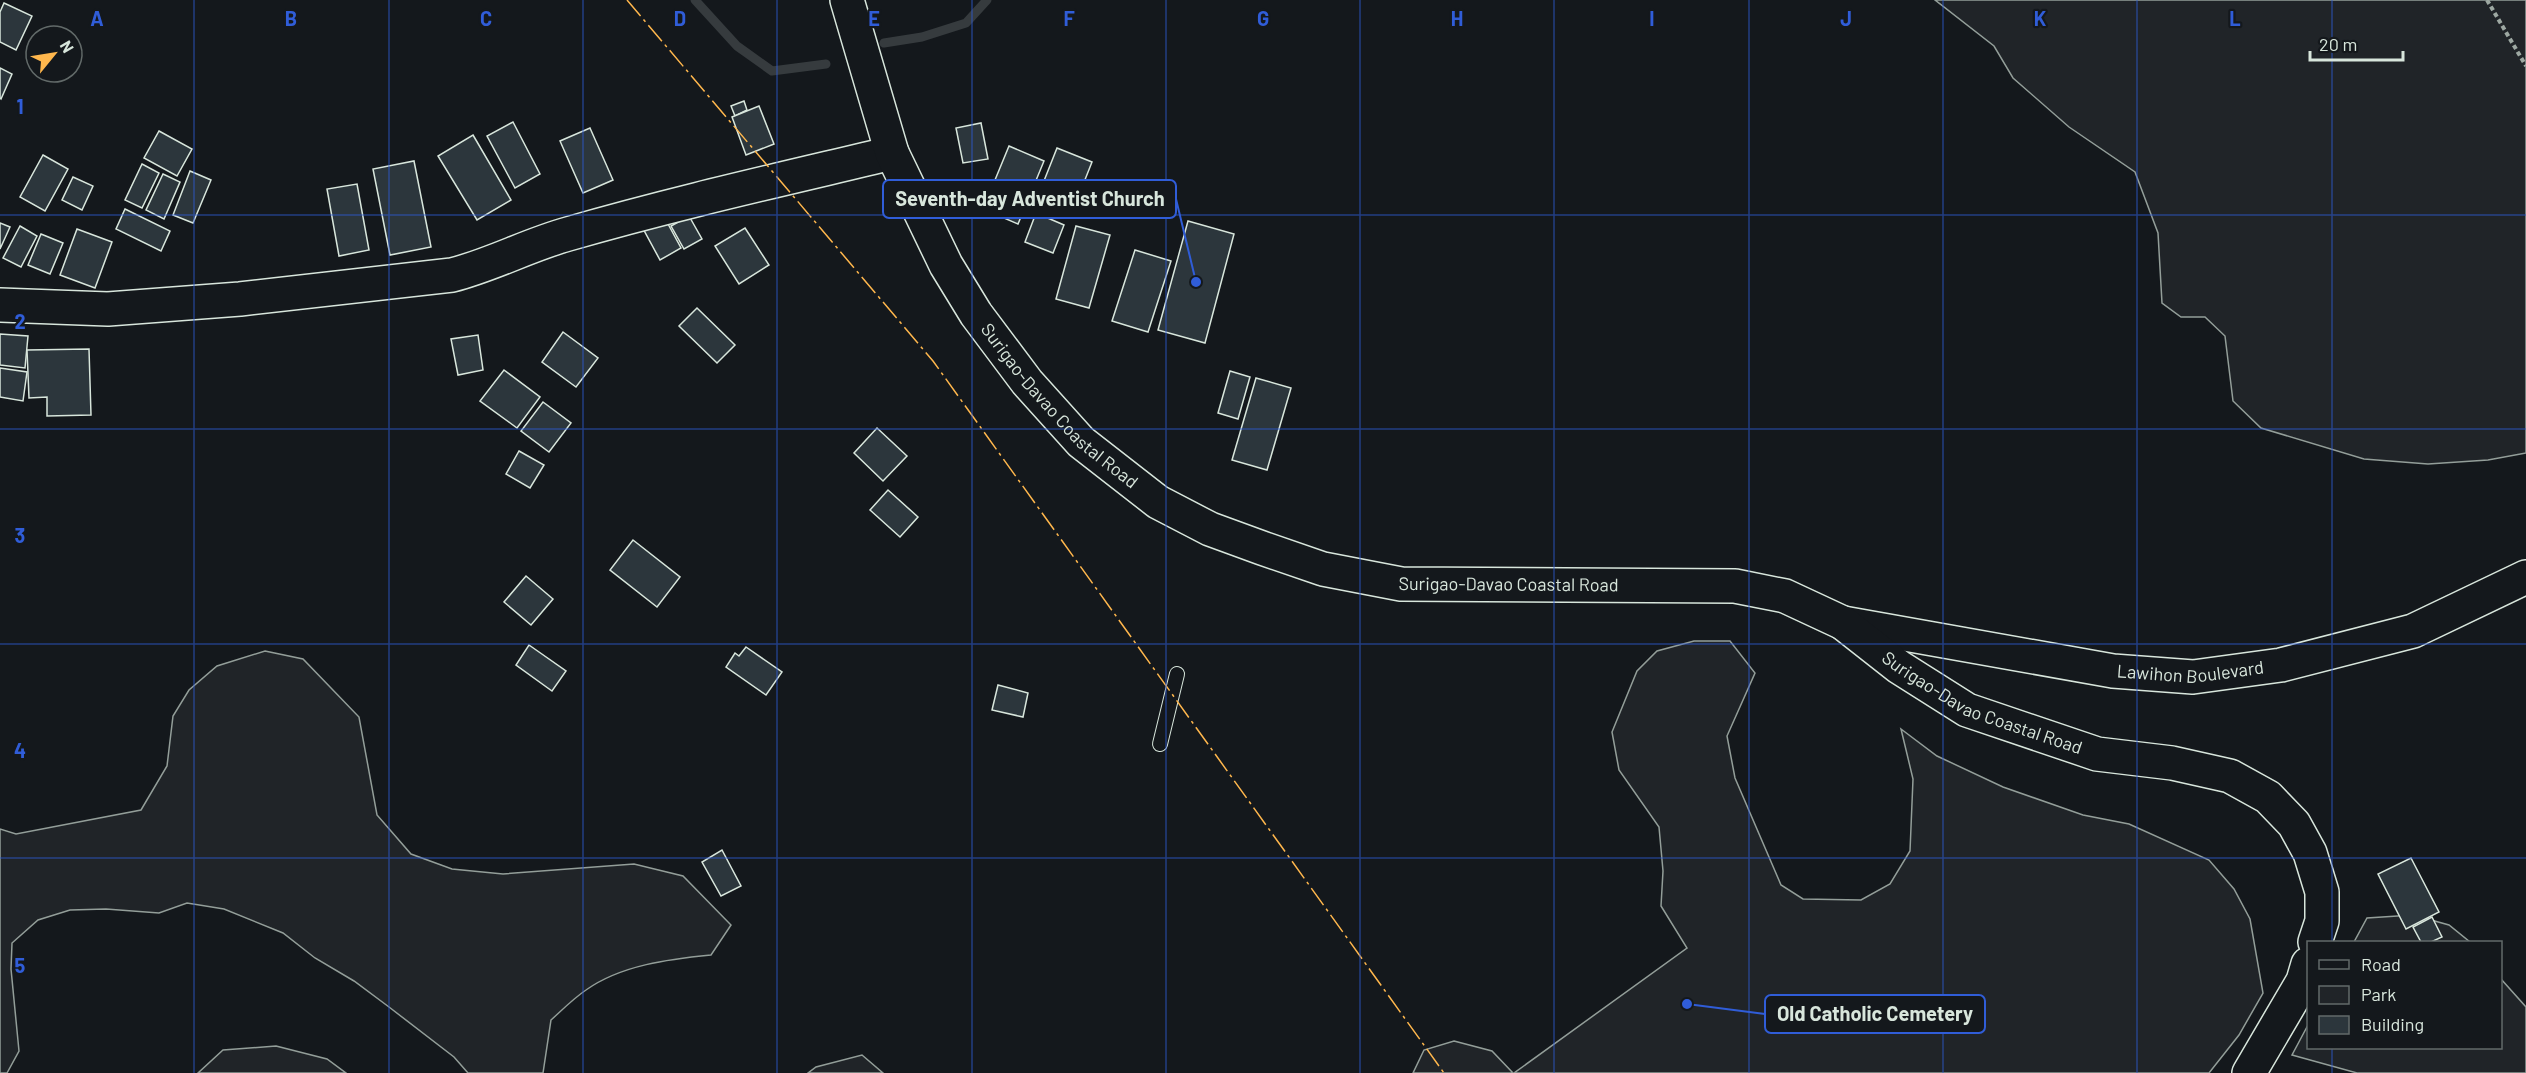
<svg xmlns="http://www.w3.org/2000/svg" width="2526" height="1073" font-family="Barlow,sans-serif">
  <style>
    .green { fill: #202428; stroke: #939e99; stroke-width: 1.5 }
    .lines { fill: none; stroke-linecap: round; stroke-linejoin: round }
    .stream { stroke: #363b3e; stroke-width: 9 }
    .building { fill: #2c363c; stroke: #d8e6dc; stroke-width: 1.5 }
    .lane-casing { stroke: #d8e6dc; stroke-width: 16 }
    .secondary-casing { stroke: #d8e6dc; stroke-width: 36 }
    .highway-casing { stroke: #d8e6dc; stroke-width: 36 }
    .path { stroke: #9da8a2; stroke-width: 4; stroke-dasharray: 4.5 3; stroke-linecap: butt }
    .lane { stroke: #14181c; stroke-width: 14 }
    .secondary { stroke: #14181c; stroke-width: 33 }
    .highway { stroke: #14181c; stroke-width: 33 }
    .power { stroke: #ffb74d; stroke-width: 1.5; stroke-dasharray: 21 4.5 3 4.5; stroke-linecap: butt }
    .grid { fill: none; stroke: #305dd8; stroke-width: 1.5; stroke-opacity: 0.55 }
    .labels { text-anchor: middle; stroke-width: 4.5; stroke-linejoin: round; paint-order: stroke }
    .street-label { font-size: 18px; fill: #d8e6dc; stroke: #14181c }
    .grid-label { font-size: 20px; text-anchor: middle; font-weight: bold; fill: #305dd8; stroke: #14181c; stroke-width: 4.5; stroke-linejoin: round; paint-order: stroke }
    .leader { fill: none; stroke: #305dd8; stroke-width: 2 }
    .callout-dot { fill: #305dd8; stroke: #14181c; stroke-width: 2 }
    .callout { fill: #14181c; stroke: #305dd8; stroke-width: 2 }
    .callout-label { font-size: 20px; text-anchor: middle; font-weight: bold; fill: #d8e6dc }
  </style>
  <rect width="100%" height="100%" fill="#14181c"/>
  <g class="green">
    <path d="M1935,0h591v453l-38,7 -60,4 -64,-5 -103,-31 -28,-27 -8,-65 -20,-19h-24l-19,-14 -4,-70 -23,-61 -66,-45 -56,-49 -19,-32z"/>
    <path d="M1694,641h36l25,32 -28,63 8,42 46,107 22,14 58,1 29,-16 20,-33 3,-72 -12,-50 36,27 66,31 80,28 46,9 80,36 25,29 16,30 13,74 -24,42 -30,38h-695l173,-125 -26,-42 2,-35 -4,-44 -40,-57 -7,-38 25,-61 20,-20z"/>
    <path d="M265,651l38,8 56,58 18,98 34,39 41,15 51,5 131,-10 49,12 48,49 -20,30c-41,4 -90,10 -125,35 -12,8 -24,20 -35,30l-8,53h-75l-14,-16 -65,-50 -35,-26 -39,-23 -32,-25 -59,-24 -37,-6 -28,10 -53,-4 -36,1 -32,10 -26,23 -1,26 8,82 -12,22h-7v-244l16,5 125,-24 26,-44 6,-50 16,-26 28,-24z"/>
    <path d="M2413,915l36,10 21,17h-116l13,-24z"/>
    <path d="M2501,979l25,28v66h-169l-65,-18 16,-30v23h192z"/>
    <path d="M1454,1041l38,10 21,22h-100l11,-23z"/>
    <path d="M276,1046l51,13 19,14h-148l25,-23z"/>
    <path d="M862,1055l21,18h-75l8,-6z"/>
  </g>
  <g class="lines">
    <g class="stream">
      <path d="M695,0l42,46 35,25 54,-7"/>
      <path d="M884,43l38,-6 44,-14 21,-23"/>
    </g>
  </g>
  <g class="building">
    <path d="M4,3l28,13 -16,34 -16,-8v-30z"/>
    <path d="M0,68l12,6 -11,25 -1,-1z"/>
    <path d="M744,101l3,9 -12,6 -4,-10z"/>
    <path d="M759,106l15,38 -28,11 -14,-38z"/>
    <path d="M513,122l27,52 -25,14 -28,-52z"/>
    <path d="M981,123l7,36 -25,4 -7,-35z"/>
    <path d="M590,128l23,52 -30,13 -23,-52z"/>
    <path d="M159,131l33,18 -15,27 -33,-18z"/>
    <path d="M473,135l38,65 -34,20 -39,-64z"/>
    <path d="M1009,146l35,15 -26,63 -35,-15z"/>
    <path d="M1057,148l35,14 -21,53 -35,-14z"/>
    <path d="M43,155l25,14 -23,42 -25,-14z"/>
    <path d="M414,161l17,86 -41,8 -17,-86z"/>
    <path d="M142,164l17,9 -17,35 -17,-8z"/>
    <path d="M190,171l21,9 -18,43 -20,-8z"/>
    <path d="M163,174l17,8 -16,37 -18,-9z"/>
    <path d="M73,177l20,9 -11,24 -20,-10z"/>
    <path d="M357,184l12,66 -30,6 -12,-67z"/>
    <path d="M125,209l45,22 -9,20 -45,-22z"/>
    <path d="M661,211l20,37 -21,12 -20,-37z"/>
    <path d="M1036,213l28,12 -11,28 -28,-11z"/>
    <path d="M689,216l13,23 -18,10 -13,-23z"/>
    <path d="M1188,221l46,13 -29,109 -47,-13z"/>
    <path d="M0,223l10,4 -10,22z"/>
    <path d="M20,226l17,10 -16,31 -18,-9z"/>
    <path d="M1076,226l34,9 -21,73 -33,-9z"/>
    <path d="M745,228l24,37 -30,19 -24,-38z"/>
    <path d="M77,229l35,13 -17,46 -35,-13z"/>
    <path d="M41,234l22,9 -13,31 -22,-9z"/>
    <path d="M1135,250l36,11 -23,71 -36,-11z"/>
    <path d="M697,308l38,37 -18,18 -38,-37z"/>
    <path d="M563,332l35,26 -22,29 -34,-25z"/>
    <path d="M0,334l28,2 -3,32 -25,-3z"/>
    <path d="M478,335l5,35 -25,5 -7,-36z"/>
    <path d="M89,349l2,66 -44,1v-19l-18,1 -2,-48z"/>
    <path d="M0,368l27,4 -4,29 -23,-4z"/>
    <path d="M504,370l36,27 -23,31 -37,-27z"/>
    <path d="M1230,371l20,6 -12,42 -20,-6z"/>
    <path d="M1256,378l35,10 -24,82 -35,-10z"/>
    <path d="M543,402l28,21 -22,29 -28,-21z"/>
    <path d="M877,428l30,28 -24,25 -29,-28z"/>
    <path d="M519,451l25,14 -14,23 -24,-14z"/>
    <path d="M888,490l30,27 -18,20 -30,-27z"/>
    <path d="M633,540l47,37 -23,30 -47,-37z"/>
    <path d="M526,576l27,23 -22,26 -27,-23z"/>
    <path d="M529,645l37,26 -14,20 -36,-26z"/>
    <path d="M746,647l36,25 -16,23 -40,-28 9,-14 4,3z"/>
    <path d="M998,685l30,8 -5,24 -31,-7z"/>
    <path d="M722,850l19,36 -20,10 -19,-34z"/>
    <path d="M2411,858l28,54 -33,17 -28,-55z"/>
    <path d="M2432,917l10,20 -11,5h-10l-8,-15z"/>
  </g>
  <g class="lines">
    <defs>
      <path id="lane" d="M1160,744l17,-70"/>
      <g id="secondary">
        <path d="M0,305l108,4 132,-10 212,-24c40,-10 76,-30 116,-41 107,-31 215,-55 324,-81"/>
        <path id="s1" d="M1843,623l270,48 80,6 88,-12 132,-34 113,-54"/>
      </g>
      <g id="highway">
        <path id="s2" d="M847,0l45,153 54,112 30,49 51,68 54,60 77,60 52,27 52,19 61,21 78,15 334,2 50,10 58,27 56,44 68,43 130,44 75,9 58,13 38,21 26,27 16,29 12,39v29l-7,21"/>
        <path d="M2249,1073l54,-92 5,-17"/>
      </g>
    </defs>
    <use href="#lane" class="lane-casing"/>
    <use href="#secondary" class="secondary-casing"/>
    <use href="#highway" class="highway-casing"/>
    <path class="path" d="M2487,0l39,66"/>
    <use href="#lane" class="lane"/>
    <use href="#secondary" class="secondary"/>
    <use href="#highway" class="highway"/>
    <path class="power" d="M627,0l306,361 511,712"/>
  </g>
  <path class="grid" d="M194,0v1073M389,0v1073M583,0v1073M777,0v1073M972,0v1073M1166,0v1073M1360,0v1073M1554,0v1073M1749,0v1073M1943,0v1073M2137,0v1073M2332,0v942M0,215h2526M0,429h2526M0,644h2526M0,858h2526M2332,1048v25"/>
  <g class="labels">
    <g class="street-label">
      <text dy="6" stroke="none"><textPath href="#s2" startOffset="466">Surigao-Davao Coastal Road</textPath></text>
      <text dy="6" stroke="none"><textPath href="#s2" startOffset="970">Surigao-Davao Coastal Road</textPath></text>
      <text dy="6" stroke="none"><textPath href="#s1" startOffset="352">Lawihon Boulevard</textPath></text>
      <text dy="6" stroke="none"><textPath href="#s2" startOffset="1474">Surigao-Davao Coastal Road</textPath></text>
    </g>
  </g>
  <g class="grid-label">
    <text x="97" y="26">A</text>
    <text x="291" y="26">B</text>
    <text x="486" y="26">C</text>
    <text x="680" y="26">D</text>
    <text x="874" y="26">E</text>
    <text x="1069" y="26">F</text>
    <text x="1263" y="26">G</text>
    <text x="1457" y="26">H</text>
    <text x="1652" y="26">I</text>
    <text x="1846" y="26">J</text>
    <text x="2040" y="26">K</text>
    <text x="2235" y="26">L</text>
    <text x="20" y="114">1</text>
    <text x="20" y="329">2</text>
    <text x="20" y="543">3</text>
    <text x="20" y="758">4</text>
    <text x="20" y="973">5</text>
  </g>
  <path class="leader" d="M1196 282L1176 199M1687 1004L1765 1014"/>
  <g class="callout-dot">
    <circle cx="1196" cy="282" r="6"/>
    <circle cx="1687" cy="1004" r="6"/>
  </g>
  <g class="callout">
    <rect x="883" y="180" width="293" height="38" rx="6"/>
    <rect x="1765" y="995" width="220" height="38" rx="6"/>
  </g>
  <g class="callout-label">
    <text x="1030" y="206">Seventh-day Adventist Church</text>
    <text x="1875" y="1021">Old Catholic Cemetery</text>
  </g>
  <rect x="2307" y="941" width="195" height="108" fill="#14181c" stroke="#626a69" stroke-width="1.5"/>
  <rect x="2319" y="960" width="30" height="9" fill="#14181c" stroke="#626a69" stroke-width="1.5"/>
  <text x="2361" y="971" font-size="18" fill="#d8e6dc">Road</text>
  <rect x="2319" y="986" width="30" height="18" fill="#202428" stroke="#626a69" stroke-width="1.5"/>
  <text x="2361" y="1001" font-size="18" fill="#d8e6dc">Park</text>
  <rect x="2319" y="1016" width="30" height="18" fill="#2c363c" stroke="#626a69" stroke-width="1.5"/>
  <text x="2361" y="1031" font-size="18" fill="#d8e6dc">Building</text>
  <g transform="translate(54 54) rotate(60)"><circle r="28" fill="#14181c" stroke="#626a69" stroke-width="1.5"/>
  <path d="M0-4.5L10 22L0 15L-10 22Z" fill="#ffb74d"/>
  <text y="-9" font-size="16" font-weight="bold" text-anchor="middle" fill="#d8e6dc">N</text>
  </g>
  <path d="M2310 51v9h93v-9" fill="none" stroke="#d8e6dc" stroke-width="3"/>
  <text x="2319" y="51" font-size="18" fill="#d8e6dc" stroke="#14181c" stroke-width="4.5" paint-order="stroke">20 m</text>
</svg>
